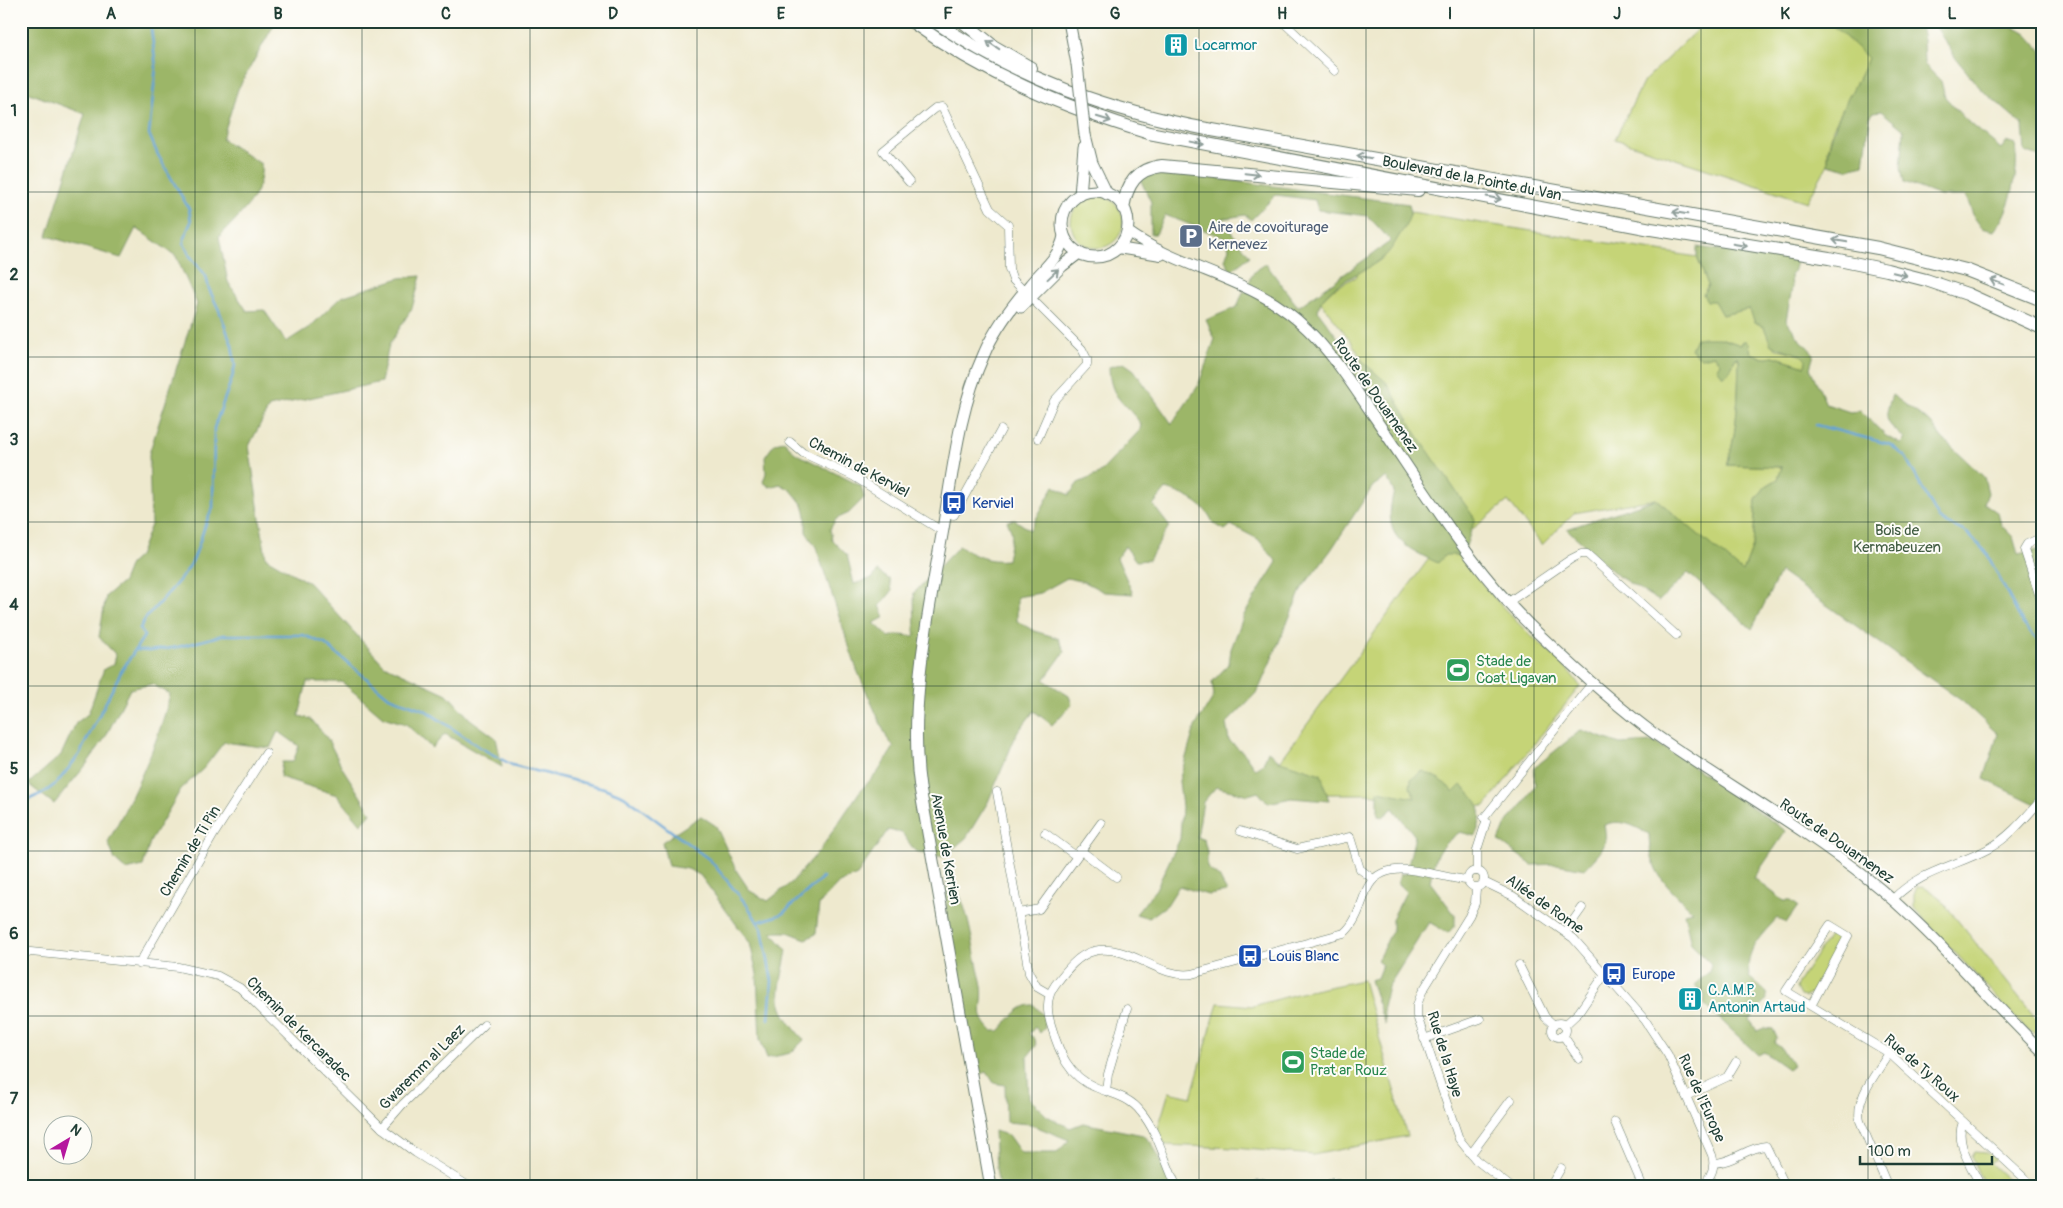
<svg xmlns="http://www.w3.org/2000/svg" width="2063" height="1208" font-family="Pangolin,sans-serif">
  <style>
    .green { fill: #c5d477; stroke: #728856 }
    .forest { fill: #9cb668; stroke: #5e7a4e }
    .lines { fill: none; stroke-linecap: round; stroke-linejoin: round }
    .stream { stroke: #63a3d6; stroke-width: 2.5 }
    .minor-casing { stroke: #67796a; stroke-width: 9 }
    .secondary-casing { stroke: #67796a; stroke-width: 12 }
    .primary-casing { stroke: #67796a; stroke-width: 13 }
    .trunk-casing { stroke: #67796a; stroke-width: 14 }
    .minor { stroke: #fff; stroke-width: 8 }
    .secondary { stroke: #fff; stroke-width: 10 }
    .primary { stroke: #fff; stroke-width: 11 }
    .trunk { stroke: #fff; stroke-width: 12 }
    .primary-bridge-casing { stroke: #67796a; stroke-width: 13; stroke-linecap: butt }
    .primary-bridge { stroke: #fff; stroke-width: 11 }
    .oneway { stroke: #8f9e9a }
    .grid { fill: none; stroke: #1f3d34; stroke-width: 1; stroke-opacity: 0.55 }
    .labels { text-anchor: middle; stroke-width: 4; stroke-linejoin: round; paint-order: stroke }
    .culture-label { font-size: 15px; fill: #0d838f; stroke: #fdfcf7; text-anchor: start }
    .street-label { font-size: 15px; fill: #1f3d34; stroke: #fdfcf7 }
    .service-label { font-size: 15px; fill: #4e5e75; stroke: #fdfcf7; text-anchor: start }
    .transit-label { font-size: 15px; fill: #164399; stroke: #fdfcf7; text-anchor: start }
    .park-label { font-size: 15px; fill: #405b41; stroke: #fdfcf7 }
    .leisure-label { font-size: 15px; fill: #27864d; stroke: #fdfcf7; text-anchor: start }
    .neatline { fill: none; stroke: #1f3d34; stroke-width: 2 }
    .grid-label { font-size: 16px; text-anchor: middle; font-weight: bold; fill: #1f3d34 }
  </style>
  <rect width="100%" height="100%" fill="#fdfcf7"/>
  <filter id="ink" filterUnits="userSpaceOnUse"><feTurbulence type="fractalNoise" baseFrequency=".02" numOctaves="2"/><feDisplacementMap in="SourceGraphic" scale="10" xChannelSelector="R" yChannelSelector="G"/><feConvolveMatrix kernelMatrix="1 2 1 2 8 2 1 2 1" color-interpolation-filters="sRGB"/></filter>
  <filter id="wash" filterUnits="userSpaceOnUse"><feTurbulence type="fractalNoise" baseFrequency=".0096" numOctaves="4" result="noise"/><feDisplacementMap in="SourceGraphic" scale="20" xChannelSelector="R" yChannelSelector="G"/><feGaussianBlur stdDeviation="1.12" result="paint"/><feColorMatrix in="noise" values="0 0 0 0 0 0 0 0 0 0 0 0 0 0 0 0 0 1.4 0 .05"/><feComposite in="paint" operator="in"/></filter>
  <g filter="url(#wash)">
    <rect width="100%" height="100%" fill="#eee9ce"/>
    <g class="green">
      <path d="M1706,21h122l41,37 -36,70 -5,22v14l-21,38 -192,-63 29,-58z"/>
      <circle cx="1097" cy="222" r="26"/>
      <path d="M1411,212l286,45 11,28 -4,5 10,10 8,15 27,-6 6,13 9,5 11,21 27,7 5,4 -2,7 -32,-10 -10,2 -12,-5 -2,-9 -7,-2 -1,3 -21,-7 -7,17 7,8 12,3 4,-9 3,2c-1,36 -1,72 -12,106l55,2 -4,12 -12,7 -10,13 -3,47 -10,27 -87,-74 -82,14 -32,32 -34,-44 -43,34 -114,-194 -31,-40 13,-12 22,-12 49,-48z"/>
      <path d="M1444,538c25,31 50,61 79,90 20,20 41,33 57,58l-95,120 -51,2 -28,-9 -38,-5h-48l-56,-11z"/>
      <path d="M1922,886l17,11 103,129 -6,8 -12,-7 -110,-119v-13l3,-8z"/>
      <path d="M1834,934l5,3v6l-28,51 -6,3 -5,-1 -4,-8 2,-5 31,-47z"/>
      <path d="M1363,980l44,156 -94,19 -78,-7 -70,-3 -7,-17 11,-36 22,5 27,-94 35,3 51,-14z"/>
      <path d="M1974,1152l12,1 10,6 -6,4 26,24h-31l-14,-30z"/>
    </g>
    <g class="forest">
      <path d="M21,21h255l-38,68 -16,50 39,25c3,32 -22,51 -42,73l9,45 19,29 17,-1 22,32 25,-16 30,-29 59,-19 21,-2 -9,32 -23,37 -8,37 -112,25 -20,39 17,112 43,25 75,82 63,29 23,25 26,19 6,29 -57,-33 -13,14 -26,-24 -23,-7 -41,-35h-35l-8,34 12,3 16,19 16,31 28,44 -10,11 -24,-29 -57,-18 2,-15h11l6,-16 -21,-15 -8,17 -46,-6 -20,26 -23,21 -31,53 -7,24 -17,4 -11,-10 -7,-18c25,-47 50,-96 62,-148l-18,-10 -22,5 -25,49 -19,27 -32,39 -26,-20 33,-29 15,-32 12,-9 16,-45 10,-5 2,-9 -17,-18 7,-41 17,-14 7,-18 9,-8 12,-31 -2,-71 48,-150 -21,-48 -40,-28 -15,30 -74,-22 38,-122 -64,-24z"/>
      <path d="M1828,21h91l4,19 1,24 17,17 4,16 19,21 37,31 5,-7 9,3c5,26 -4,65 -21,86l-12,-3 -8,-11 -8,-21h-26l-36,-14 -3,-14 3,-38 -23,-19 -7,1 -4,5 -6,48 -17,4 -19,-5c0,-40 25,-70 40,-106z"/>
      <path d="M1932,21h69l26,13 15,17v107l-17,-6 -2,-27 -42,-36 -24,-29z"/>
      <path d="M1174,173l235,31c3,11 -2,20 -8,29 -4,6 -8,14 -13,20 -18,20 -66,30 -70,58l23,31 46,41 29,50 59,86 -12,36h-18l-7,8c-35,-16 -57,-27 -44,-71l-7,-15 -14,9 -42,64 -29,38 -44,103 -32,33 3,17 15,12 11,16 8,-5 5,-13 12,10 41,13 8,27 -38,-3 -23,5 -10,-11 -10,3 -32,-8 -13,15 -6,35 7,3 3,12v16l12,9 8,15 -19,3 -29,-9 -12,19 -18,13 -13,-4 20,-25 24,-50 2,-32 -3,-26 16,-54 19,-31 -2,-14 17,-18 2,-15 13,-34 33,-53 -19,-23 -27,-14 -6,5 -12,-7c-7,-19 -29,-29 -47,-34l-13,16 16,21 -20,34 -13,1 -11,-15 -8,12 16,36 -29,-2 -19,-10 -18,-4 -27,15 -23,4v24l17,10 24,7 7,13 -21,29 25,16 3,8 -20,21 -18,-14 -17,22 -29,69 -22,36 -23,19 -28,-6 -13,-18 -14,-3 -31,45 -18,8 -20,21 -3,30 -10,5 -18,-7h-17l16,18c-8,46 -17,52 17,90l-13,13 -24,5 -7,-19 -3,-65 -7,-31 -50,-68 -12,-6 -20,-3 -6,-24 39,-26 15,10 20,44 14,21 18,10 24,-19 28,-32 40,-59 18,-19 16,-25 -7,-9 -30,-68 -41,-123 -10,-15v-17l-3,-10 -12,-15 -11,-6 -10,3 -7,-5 3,-9 -1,-16 10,-14 9,-2 11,12 66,33 3,12 -15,15 -13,6 -6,10 2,11 15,15 7,29 19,-6 4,-7 13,9 2,11 -12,15 5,11 -11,6 15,14 8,-2 18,1 -1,-43 45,-47c16,10 28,16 48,14l5,-27 -5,-12 8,-1 15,10 24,-44 15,9 9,-12 21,-9 41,-44 1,-6c-17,-23 -31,-25 -32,-57l15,-4 10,7 38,54 26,-38 17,-47 -9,-19 31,-13 6,-15 5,-1c1,-13 5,-22 18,-27l32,43 93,-66 -23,-25 -50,-6 -3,-10 -39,-5 -25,25 -6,-5 -24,4 29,37 -19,15 -6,-11 4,-12 -4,-10 -60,-23 -9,19h-5v-32l-11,-23 13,-5z"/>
      <path d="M1697,247l101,13 -7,16 1,12 -6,32 12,17 16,17 -4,14 16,36 24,8 10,-1 26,25 14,8 5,-5c-20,-18 -22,-18 -13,-44l39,28 11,15 42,39 4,16 -4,10 14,10 3,12 12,12 5,17 19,-4 5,10v247l-58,-28 14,-45 -36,-33 -182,-129 -28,57 -64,-56 -29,28 -41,-25 -51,-47 89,-30 87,73 10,-26 3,-47 10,-13 12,-7 4,-12 -55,-2c11,-34 11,-70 12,-106l-3,-2 -6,14 -7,5 -6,-8 3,-5 -6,-8 -13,3 -10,-9 5,-11h24l21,7 2,-4h3l3,3 2,9 12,5 10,-2 32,10 1,-6 -5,-5 -30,-10 -7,-18 -9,-5 -6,-13 -27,6 -8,-14h-7l-4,-7 5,-9 -11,-28z"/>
      <path d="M1581,730l39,14 34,-2 29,17 103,72 -32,47 30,23h7l7,5 -12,17 -9,-5c-17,19 -32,31 -28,59l17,15 1,7 -17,21 7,11 7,-3 9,1 4,9 -3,5 6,4 13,18 -5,4 -24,-17 -6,3 -54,-51 1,-10 -11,-9 15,-13 2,-8 -20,-20 -7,-31 8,-2c-26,-27 -42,-36 -43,-77 -15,-8 -28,-16 -45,-9 5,23 -4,27 -19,44l-28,-5 -25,1 -33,-24 7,-17 18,-21 11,-17 -1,-18z"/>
      <path d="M1423,771l18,9 13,12 7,-7c19,17 25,27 14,51l-15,-4c-23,16 -25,22 -30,50l25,33v10l-7,8 -19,-11 -41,65 -5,20 2,18 -15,-45 7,-2 5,-13 -5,-4 15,-30v-12l14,-27 -8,-8 2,-10h6l9,-38 -22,-28 -10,9 -5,-1v-25l37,7 -5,-11 1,-8z"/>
      <path d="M947,873c20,26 23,59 30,90 1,8 4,15 5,23 3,20 -8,28 10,45h7c10,-10 20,-27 35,-26l9,10 2,13 -5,5 -5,-6 -6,7 6,5 1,7 -9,11 2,41 18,18 23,12 13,-5 60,12 9,8 21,44h-174l-3,-19 -2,-37 14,4 13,18h36l12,-13 -39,-16 -24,-2 -1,-37 -11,-2 -7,-11 -6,2 -7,-6 -28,-156z"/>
    </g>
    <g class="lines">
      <g class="stream">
        <path d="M1816,425l73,19 16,12 34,63 28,14 19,19 37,72 19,20"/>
        <path d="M135,650l14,1 29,-4 45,-12h80l22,9 64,53 36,13 56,38 31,17 92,23 20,8 86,64 37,45 15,24 10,52 -3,38"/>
        <path d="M21,803l24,-11 12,-9 22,-28 42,-83 23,-36 -4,-8 5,-9c14,-17 37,-38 47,-57 9,-18 11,-38 21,-54l1,-80 18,-50 3,-13 -3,-20 -13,-35 -10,-21 -3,-13 -16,-20 -6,-12v-6l7,-16 -2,-13 -31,-54 -9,-21 7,-67 -6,-46"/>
        <path d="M758,922l24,-8 41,-37"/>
      </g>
    </g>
  </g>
  <g filter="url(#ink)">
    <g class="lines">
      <defs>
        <g id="minor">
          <path d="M1282,21l53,50"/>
          <path d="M909,182l-26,-31 47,-39 5,-4 7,-1 48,102 18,16 1,44 4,11 69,69 5,10v6l-33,36 -16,37"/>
          <path d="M790,442l13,11 50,23 89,55"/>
          <path d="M945,514l9,1 47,-85"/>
          <path d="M2038,539l-11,5 -3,5 18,54"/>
          <path d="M1507,603l64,-44 10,-5h6l89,81"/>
          <path d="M2042,650v9"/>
          <path d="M997,792l32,181 8,14 12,7"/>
          <path d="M1484,818l109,-136"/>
          <path d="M1240,831l57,18 53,-12 10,32 13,10"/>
          <path d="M1045,833l31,23"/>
          <path d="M1080,850l36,27"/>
          <circle cx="1476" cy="879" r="8"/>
          <path d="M1477,871v-21l9,-28"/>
          <path d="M1484,882l29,14 60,42 72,82 23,35 44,100c4,13 -2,24 -12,32"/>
          <path d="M1476,888l-1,15 -6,13 -47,76 -5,13v11l42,123 17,21 35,27"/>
          <path d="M1893,899c29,-29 61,-32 95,-50 21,-11 38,-32 54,-50"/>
          <path d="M1019,913l20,-4 62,-86"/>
          <path d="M1565,932l17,-24"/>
          <path d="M21,951l157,16 40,9 22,12 142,140 34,25 54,34"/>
          <path d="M139,964l75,-130 52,-81"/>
          <path d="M1519,965l26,52 9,8"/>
          <path d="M1811,1006l37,-70 -18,-11 -44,66 103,62 145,134"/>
          <circle cx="1559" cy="1030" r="7"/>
          <path d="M1564,1026l15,-14 26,-38"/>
          <path d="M1563,1035l16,24"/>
          <path d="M1424,1039l56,-20"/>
          <path d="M1106,1091l2,-17 19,-65"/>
          <path d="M1686,1096l41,-19 9,-15"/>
          <path d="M1615,1122l28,65"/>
          <path d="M1963,1122c-9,21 9,45 18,65"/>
          <path d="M382,1128l20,-23 82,-80"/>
          <path d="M1471,1154l40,-54"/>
          <path d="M1714,1163c19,0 33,-16 52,-17l20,41"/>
          <path d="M1177,1187c-12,-24 -19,-55 -36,-75 -12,-16 -30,-18 -46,-25 -26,-10 -36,-35 -43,-59 -5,-15 -7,-29 3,-43 10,-13 22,-30 39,-34 35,-8 64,28 98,23l152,-41c13,-11 17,-30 23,-44 17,-37 71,-10 101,-9"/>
          <path d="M1246,1187l10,-6 23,6"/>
          <path d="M1322,1187l10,-4 21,4"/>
          <path d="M1550,1187l11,-19"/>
          <path d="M1888,1187l-28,-66c-6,-23 18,-49 29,-68"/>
        </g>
        <g id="secondary">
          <path d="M1127,231c57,41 128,46 180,98 27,26 47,59 68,89 52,76 100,157 167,219 36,34 74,69 114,98 70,49 145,91 212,144 64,51 115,115 174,172"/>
          <path d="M1118,248l43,7"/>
        </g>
        <g id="primary">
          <path d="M1069,21l8,43"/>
          <path d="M1085,135l7,28 15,31"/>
          <circle cx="1095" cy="224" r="33"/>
          <path d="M1080,195l4,-48"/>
          <path d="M1021,307l41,-41 17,-13"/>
          <path d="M991,1187l-71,-399c-12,-81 9,-178 23,-259 10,-59 16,-120 41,-175 11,-26 28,-48 46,-69 13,-16 30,-28 34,-49"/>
        </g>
        <g id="trunk">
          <path d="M911,21c73,53 152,86 238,112l502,96 178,29 58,12 39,10 41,14 75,34"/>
          <path d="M934,21c87,59 176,90 278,109l666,118 88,22 76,30"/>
          <path d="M962,21l31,25 38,22"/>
          <path d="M1123,208c4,-24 13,-39 39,-42l256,24"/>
        </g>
      </defs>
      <use href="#minor" class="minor-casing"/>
      <use href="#secondary" class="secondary-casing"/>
      <use href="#primary" class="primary-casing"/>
      <use href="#trunk" class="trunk-casing"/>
      <use href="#minor" class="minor"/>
      <use href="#secondary" class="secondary"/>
      <use href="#primary" class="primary"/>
      <use href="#trunk" class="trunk"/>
      <defs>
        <path id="primary-bridge" d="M1077,64l8,71"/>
      </defs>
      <use href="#primary-bridge" class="primary-bridge-casing"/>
      <use href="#primary-bridge" class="primary-bridge"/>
    </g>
    <defs><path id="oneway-shaft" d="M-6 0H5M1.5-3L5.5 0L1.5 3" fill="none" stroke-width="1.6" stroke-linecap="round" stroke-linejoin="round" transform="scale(1.25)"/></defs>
    <g class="oneway">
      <use href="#oneway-shaft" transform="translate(993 45) rotate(-147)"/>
      <use href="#oneway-shaft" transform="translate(1104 119) rotate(17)"/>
      <use href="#oneway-shaft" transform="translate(1197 143) rotate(11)"/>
      <use href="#oneway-shaft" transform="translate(1364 157) rotate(-170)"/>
      <use href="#oneway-shaft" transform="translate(1252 174) rotate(6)"/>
      <use href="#oneway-shaft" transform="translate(1494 198) rotate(11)"/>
      <use href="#oneway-shaft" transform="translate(1680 213) rotate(-170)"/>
      <use href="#oneway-shaft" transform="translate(1840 241) rotate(-170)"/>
      <use href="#oneway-shaft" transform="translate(1740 245) rotate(10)"/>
      <use href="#oneway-shaft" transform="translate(1053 274) rotate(-43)"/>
      <use href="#oneway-shaft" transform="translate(1900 274) rotate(14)"/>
      <use href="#oneway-shaft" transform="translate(1997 282) rotate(-160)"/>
    </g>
  </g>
  <path class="grid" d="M195,21v1166M362,21v1166M530,21v1166M697,21v1166M864,21v1166M1032,21v1166M1199,21v1166M1366,21v1166M1534,21v1166M1701,21v1166M1868,21v1166M21,192h2021M21,357h2021M21,522h2021M21,686h2021M21,851h2021M21,1016h2021"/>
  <defs>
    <symbol id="building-square" viewBox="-11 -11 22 22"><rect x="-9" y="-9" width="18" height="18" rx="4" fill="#0f9aa8" stroke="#fdfcf7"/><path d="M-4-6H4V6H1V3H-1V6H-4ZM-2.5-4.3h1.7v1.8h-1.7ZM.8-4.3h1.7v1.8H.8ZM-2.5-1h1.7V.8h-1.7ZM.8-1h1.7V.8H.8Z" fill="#fff"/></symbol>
    <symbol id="parking-square" viewBox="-11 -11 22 22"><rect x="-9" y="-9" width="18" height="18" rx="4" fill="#5c6f8a" stroke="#fdfcf7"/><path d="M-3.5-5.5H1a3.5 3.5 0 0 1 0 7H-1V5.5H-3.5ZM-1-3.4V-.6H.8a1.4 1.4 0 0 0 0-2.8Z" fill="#fff"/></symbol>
    <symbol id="bus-square" viewBox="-11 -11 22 22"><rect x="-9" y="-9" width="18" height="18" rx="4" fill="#1a4fb4" stroke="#fdfcf7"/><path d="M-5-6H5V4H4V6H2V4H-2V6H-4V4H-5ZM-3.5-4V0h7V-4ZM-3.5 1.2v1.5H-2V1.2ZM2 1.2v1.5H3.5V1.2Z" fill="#fff"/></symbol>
    <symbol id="stadium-square" viewBox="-11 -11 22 22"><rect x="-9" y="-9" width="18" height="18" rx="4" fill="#2e9e5b" stroke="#fdfcf7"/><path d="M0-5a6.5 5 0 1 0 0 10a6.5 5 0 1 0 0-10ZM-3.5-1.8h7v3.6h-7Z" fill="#fff"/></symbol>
  </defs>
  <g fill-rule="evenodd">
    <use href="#building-square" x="1162" y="31" width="28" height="28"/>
    <use href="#parking-square" x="1177" y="222" width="28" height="28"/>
    <use href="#bus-square" x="940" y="489" width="28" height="28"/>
    <use href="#stadium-square" x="1444" y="656" width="28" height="28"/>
    <use href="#bus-square" x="1236" y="942" width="28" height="28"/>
    <use href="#bus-square" x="1600" y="960" width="28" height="28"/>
    <use href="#building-square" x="1676" y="985" width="28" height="28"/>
    <use href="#stadium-square" x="1279" y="1048" width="28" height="28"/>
  </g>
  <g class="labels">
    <g class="culture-label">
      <text x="1194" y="50">Locarmor</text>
      <text x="1708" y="995">C.A.M.P.<tspan x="1708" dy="17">Antonin Artaud</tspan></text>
    </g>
    <g class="street-label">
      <text transform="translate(1472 178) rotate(11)" y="5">Boulevard de la Pointe du Van</text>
      <text transform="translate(1376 395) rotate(55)" y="5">Route de Douarnenez</text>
      <text transform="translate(859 467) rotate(28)" y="5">Chemin de Kerviel</text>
      <text transform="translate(1837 841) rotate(35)" y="5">Route de Douarnenez</text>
      <text transform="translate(946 849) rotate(80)" y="5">Avenue de Kerrien</text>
      <text transform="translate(190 851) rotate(-59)" y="5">Chemin de Ti Pin</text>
      <text transform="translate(1545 904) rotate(35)" y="5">Allée de Rome</text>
      <text transform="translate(299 1029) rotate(45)" y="5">Chemin de Kercaradec</text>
      <text transform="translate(1445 1054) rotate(73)" y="5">Rue de la Haye</text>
      <text transform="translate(422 1067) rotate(-45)" y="5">Gwaremm al Laez</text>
      <text transform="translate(1922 1068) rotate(41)" y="5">Rue de Ty Roux</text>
      <text transform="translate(1702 1098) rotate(66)" y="5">Rue de l'Europe</text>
    </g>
    <g class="service-label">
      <text x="1208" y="232">Aire de covoiturage<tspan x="1208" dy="17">Kernevez</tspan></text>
    </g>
    <g class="transit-label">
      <text x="972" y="508">Kerviel</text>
      <text x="1268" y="961">Louis Blanc</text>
      <text x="1632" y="979">Europe</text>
    </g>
    <g class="park-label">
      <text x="1897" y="535">Bois de<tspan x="1897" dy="17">Kermabeuzen</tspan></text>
    </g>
    <g class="leisure-label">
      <text x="1476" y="666">Stade de<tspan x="1476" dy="17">Coat Ligavan</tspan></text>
      <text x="1310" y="1058">Stade de<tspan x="1310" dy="17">Prat ar Rouz</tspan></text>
    </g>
  </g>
  <rect width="2063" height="1208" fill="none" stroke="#fdfcf7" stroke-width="55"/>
  <g transform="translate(68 1140) rotate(38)"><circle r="24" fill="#fdfcf7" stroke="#a4b0a9"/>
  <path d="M0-4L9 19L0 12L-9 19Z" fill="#b5179e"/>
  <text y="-8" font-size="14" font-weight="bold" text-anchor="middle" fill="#1f3d34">N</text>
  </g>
  <path d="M1860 1156v8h132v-8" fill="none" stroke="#1f3d34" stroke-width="2.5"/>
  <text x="1868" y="1156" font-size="15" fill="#1f3d34" stroke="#fdfcf7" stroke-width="4" paint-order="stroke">100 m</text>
  <rect x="28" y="28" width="2008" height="1152" class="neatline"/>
  <g class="grid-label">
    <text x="111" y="19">A</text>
    <text x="278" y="19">B</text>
    <text x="446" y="19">C</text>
    <text x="613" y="19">D</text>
    <text x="781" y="19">E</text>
    <text x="948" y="19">F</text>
    <text x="1115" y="19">G</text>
    <text x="1282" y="19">H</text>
    <text x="1450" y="19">I</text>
    <text x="1617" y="19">J</text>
    <text x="1785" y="19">K</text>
    <text x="1952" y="19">L</text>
    <text x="14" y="116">1</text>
    <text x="14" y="280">2</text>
    <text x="14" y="445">3</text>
    <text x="14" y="610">4</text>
    <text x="14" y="774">5</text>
    <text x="14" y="939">6</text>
    <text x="14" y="1104">7</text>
  </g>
</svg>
